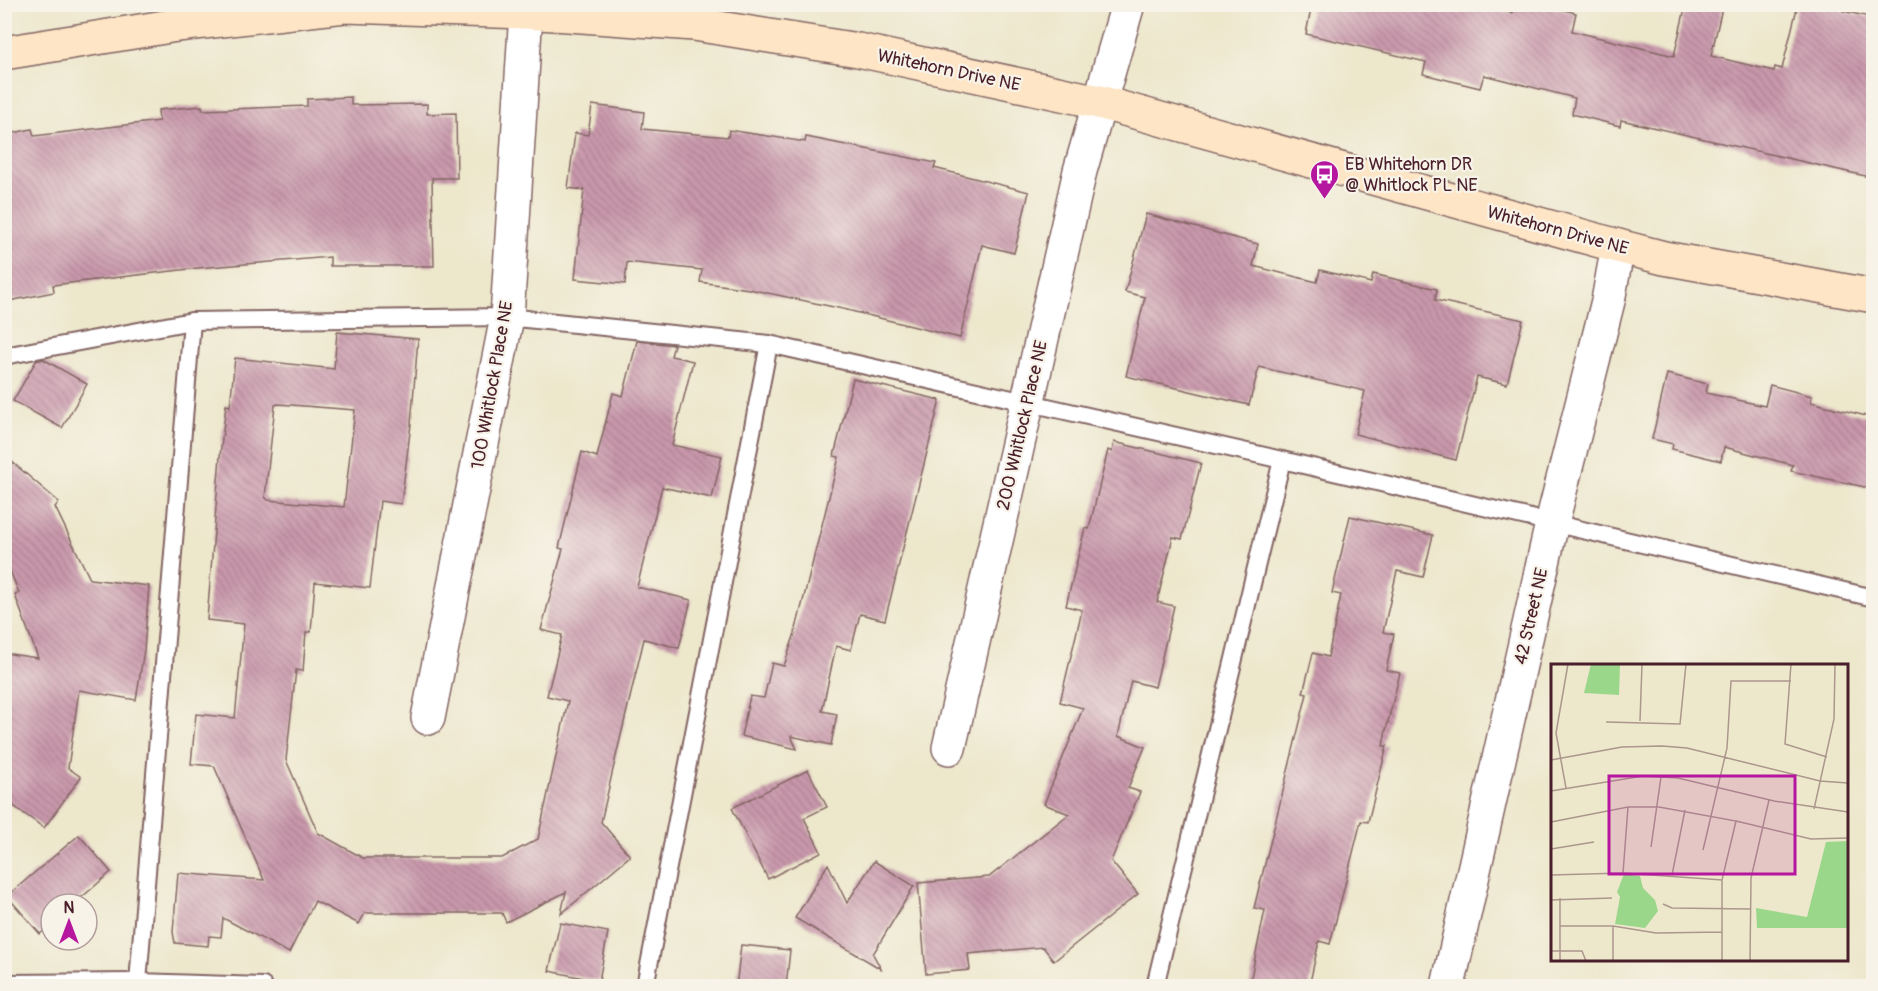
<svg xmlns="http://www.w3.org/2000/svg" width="1878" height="991" font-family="Pangolin,sans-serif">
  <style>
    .building { fill: url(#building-back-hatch); fill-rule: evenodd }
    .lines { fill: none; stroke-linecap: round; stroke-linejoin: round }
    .lane-casing { stroke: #836563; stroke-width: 20 }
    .street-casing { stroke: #836563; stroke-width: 36 }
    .secondary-casing { stroke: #836563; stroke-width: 36 }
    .lane { stroke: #fff; stroke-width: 16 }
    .street { stroke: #fff; stroke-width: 33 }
    .secondary { stroke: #fde5c5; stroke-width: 33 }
    .labels { text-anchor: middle; stroke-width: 4.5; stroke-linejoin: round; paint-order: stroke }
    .street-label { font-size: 18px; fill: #4a1f2b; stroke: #f7f3e8 }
    .poi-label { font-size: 18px; fill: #4a1f2b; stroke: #f7f3e8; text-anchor: start }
    .inset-road { fill: none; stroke: #ac978c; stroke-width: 1.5 }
    .view { fill: #b5179e; fill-opacity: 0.15; stroke: #b5179e; stroke-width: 3 }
    .inset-edge { fill: none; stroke: #4a1f2b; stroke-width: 3 }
  </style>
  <defs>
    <pattern id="building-back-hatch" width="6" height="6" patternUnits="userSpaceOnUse" patternTransform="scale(1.5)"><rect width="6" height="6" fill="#c998ac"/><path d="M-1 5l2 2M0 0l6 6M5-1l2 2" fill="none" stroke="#a57b8c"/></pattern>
  </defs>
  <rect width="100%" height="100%" fill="#f7f3e8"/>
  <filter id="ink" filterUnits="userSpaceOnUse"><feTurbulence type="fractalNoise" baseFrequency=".0167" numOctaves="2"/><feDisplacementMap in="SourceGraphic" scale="12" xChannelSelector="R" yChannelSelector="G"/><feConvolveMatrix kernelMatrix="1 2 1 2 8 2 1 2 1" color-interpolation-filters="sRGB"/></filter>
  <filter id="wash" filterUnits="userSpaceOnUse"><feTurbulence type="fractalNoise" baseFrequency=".008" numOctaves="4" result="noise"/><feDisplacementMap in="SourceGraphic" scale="24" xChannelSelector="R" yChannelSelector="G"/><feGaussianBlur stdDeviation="1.35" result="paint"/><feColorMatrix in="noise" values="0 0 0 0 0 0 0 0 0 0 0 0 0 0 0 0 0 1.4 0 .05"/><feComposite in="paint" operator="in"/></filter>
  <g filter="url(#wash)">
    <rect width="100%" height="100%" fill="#ede7cc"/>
    <g id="blocks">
      <g class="building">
        <path d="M1312,4h163l37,9 2,-9h26l36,9 -4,18 102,25 12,-52h19l17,4 -11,48 63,15 1,-4 7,2 16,-65h29l17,4 -1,3 31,7v160l-253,-58 -1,6 -48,-12 3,-16 -91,-23 -4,13 -57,-14 3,-12 -120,-28z"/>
        <path d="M351,97v8l76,-1v10l29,-1 1,65h-25l2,88h-104v-9l-132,11 -145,17 1,7 -50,10v-167l28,-6 2,7 125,-15 -1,-11 44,-4 1,4 104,-4v-7z"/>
        <path d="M592,105l52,7 -2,17 86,8 1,-7 76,12 1,-5 130,26 -2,5 95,24 -15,61 -32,-8 -22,93 -117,-29 -94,-20 -49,-7 2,-12 -75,-8 -2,22 -50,-5 9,-89 -16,-2 7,-55 13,2z"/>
        <path d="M1146,214l112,30 -5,22 64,16 3,-12 51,13 2,-9 64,15 -2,11 88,20 -16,64 -30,-7 -21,83 -101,-26 10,-43 -106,-24 -10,38 -123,-29 19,-79 -20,-5z"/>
        <path d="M337,332l81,7 -7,85 -10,80 -21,-3 -10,87 -55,-6 -4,50h-5l-3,39 -7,-1 -10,90 32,73 45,25h139l36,-19 30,-138 -21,-5 15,-61 -21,-5 22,-81 -4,-1 23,-96 15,5 16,-64 10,3 14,-55 37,4 -3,11 22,5 -21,84 50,11 -10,42 -50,-11 -25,100 54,13 -12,48 -35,-9 -27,113 -16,70 29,34 -69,58 5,-22 -60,30 -4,-9h-137l-6,11 -44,-23 -26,52 -66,-35 -2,19 -12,-1 -1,10 -33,-3 -2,-11 5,-59 86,7 -50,-114 -23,-2 5,-50 39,4 9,-94 -37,-4 13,-164 6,-51 4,1 5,-48 99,11zM278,404l77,6 -11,97 -76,-7 -3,-3 10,-92z"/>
        <path d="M43,359l44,25 -25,44 -49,-27 23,-40z"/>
        <path d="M1667,374l41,10 -2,9 59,13 5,-21 42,11 -1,6 63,16v71l-83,-18 2,-6 -69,-18 -3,14 -49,-12 1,-5 -21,-5z"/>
        <path d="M853,379l87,21 -55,220 -25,-6 -9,36 -15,-4 -14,65 15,3 -6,31 -40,-9 6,13 -56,-13 9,-40 14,2 8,-35 12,3 11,-33 44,-176 -5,-1z"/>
        <path d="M1114,442l87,21 -19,76 -9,-2 -16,65 17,4 -19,81 -24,-6 -13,55 27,11 -17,41 12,4 -29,69 27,33 -84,67 -11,-14 -75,7 2,16 -44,4 -8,-91 71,-6 80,-63 -25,-10 39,-96 -23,-6 22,-92 -16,-4 19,-78 4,1 19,-79 4,2z"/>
        <path d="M4,455l55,47 -4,5 35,72 59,7 -5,64 -8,50 -57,-10 -11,78 13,9 -37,51 -40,-29v-146l34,5 -23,-63 4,-2 -15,-37z"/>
        <path d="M1350,516l83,19 -10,42 -26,-6 -14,61 11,2 -8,36 14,3 -14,57 -3,16h4l-19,76 -7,-1 -31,123 -11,-3 -10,46h-60l16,-77 -11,-2 53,-214 -4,-1 10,-40 15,4 13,-62 -9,-2z"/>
        <path d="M808,770l19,37 -23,11 17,34 -53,27 -36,-71z"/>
        <path d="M79,835l32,37 -37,32h-23v21l-11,9 -33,-38z"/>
        <path d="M874,861l40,25 -41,68 8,15 -86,-51 33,-54 19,39z"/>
        <path d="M560,923l48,9 -9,49 -50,-10z"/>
        <path d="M741,945l49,5 -4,37h-50z"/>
      </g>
    </g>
  </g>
  <g filter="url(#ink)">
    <use href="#blocks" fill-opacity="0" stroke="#836563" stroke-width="1.5"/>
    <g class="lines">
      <defs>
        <g id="lane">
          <path d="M4,356l188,-35 315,-4 262,27 513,116 -127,526"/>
          <path d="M1282,460l592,138"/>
          <path d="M138,982l54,-661"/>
          <path d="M4,983l134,-1 125,4"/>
          <path d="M645,986l124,-642"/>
        </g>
        <g id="street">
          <path d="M428,718l79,-401 19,-305"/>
          <path d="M949,748l131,-577 48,-167"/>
          <path d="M1448,986l104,-463 56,-222 10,-55"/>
        </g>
        <path id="secondary" d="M4,53l173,-28 168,-19 181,6 168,12 164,26 241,52 519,144 46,12 210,38"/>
      </defs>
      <use href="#lane" class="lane-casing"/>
      <use href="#street" class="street-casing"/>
      <use href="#secondary" class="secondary-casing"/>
      <use href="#lane" class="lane"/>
      <use href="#street" class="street"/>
      <use href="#secondary" class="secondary"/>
    </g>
  </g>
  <defs>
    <symbol id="bus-pin" viewBox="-11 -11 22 30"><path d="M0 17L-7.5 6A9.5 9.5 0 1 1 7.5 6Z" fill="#b5179e" stroke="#f7f3e8"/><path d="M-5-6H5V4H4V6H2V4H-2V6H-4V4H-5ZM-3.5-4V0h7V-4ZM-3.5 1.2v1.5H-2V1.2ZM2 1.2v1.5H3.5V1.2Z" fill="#fff"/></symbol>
  </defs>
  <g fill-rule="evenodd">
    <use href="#bus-pin" x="1308" y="158" width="33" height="45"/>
  </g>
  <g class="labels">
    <g class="street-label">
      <text transform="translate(949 70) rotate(12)" y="6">Whitehorn Drive NE</text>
      <text transform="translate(1558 230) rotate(15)" y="6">Whitehorn Drive NE</text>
      <text transform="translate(492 385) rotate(-80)" y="6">100 Whitlock Place NE</text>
      <text transform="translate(1022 425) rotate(-77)" y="6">200 Whitlock Place NE</text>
      <text transform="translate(1531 616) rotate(-77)" y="6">42 Street NE</text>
    </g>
    <g class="poi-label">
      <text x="1345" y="170">EB Whitehorn DR<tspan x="1345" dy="21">@ Whitlock PL NE</tspan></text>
    </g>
  </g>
  <g transform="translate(1551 664)">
    <rect width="297" height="297" fill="#ede7cc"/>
    <path d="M40,0h29l-1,31 -35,-2zM297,177v87h-91l-1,-20 51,9 19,-75zM73,210l16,2 3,12 12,12 3,11 -13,17 -30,-4 5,-27 -3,-5z" fill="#9bd78b"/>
    <path class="inset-road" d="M240,0l-6,80 42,13M89,57l2,-57M55,58l74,2 6,-60M0,96l71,-13 40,-1 25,2 133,33 28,2M15,124l-10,-55 12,-69M0,127l92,-15 35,2 96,23 74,11M263,145l20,-90 1,-55M185,157l75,18 37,-1M0,158l77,-15h31l77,14 -14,59 -99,-7 -72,2M100,183l10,-70M0,185l43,-7M152,186l24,-102 4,-67h60M72,209l5,-66M121,211l13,-65M171,216v81M9,234v63M0,236l61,-2M112,240l9,4 78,1M9,262h53l43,7 66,-1M62,262v35M0,287h31l4,10M88,297h138M199,297l1,-83 18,-78"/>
    <path class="view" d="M58,112h186v98h-186z"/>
    <rect width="297" height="297" class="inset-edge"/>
  </g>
  <rect width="1878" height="991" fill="none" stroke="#f7f3e8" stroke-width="24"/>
  <g transform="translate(69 922)"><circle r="28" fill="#f7f3e8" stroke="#b29e9c" stroke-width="1.5"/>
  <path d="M0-4.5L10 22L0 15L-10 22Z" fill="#b5179e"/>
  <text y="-9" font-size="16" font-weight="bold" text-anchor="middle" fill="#4a1f2b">N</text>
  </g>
</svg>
